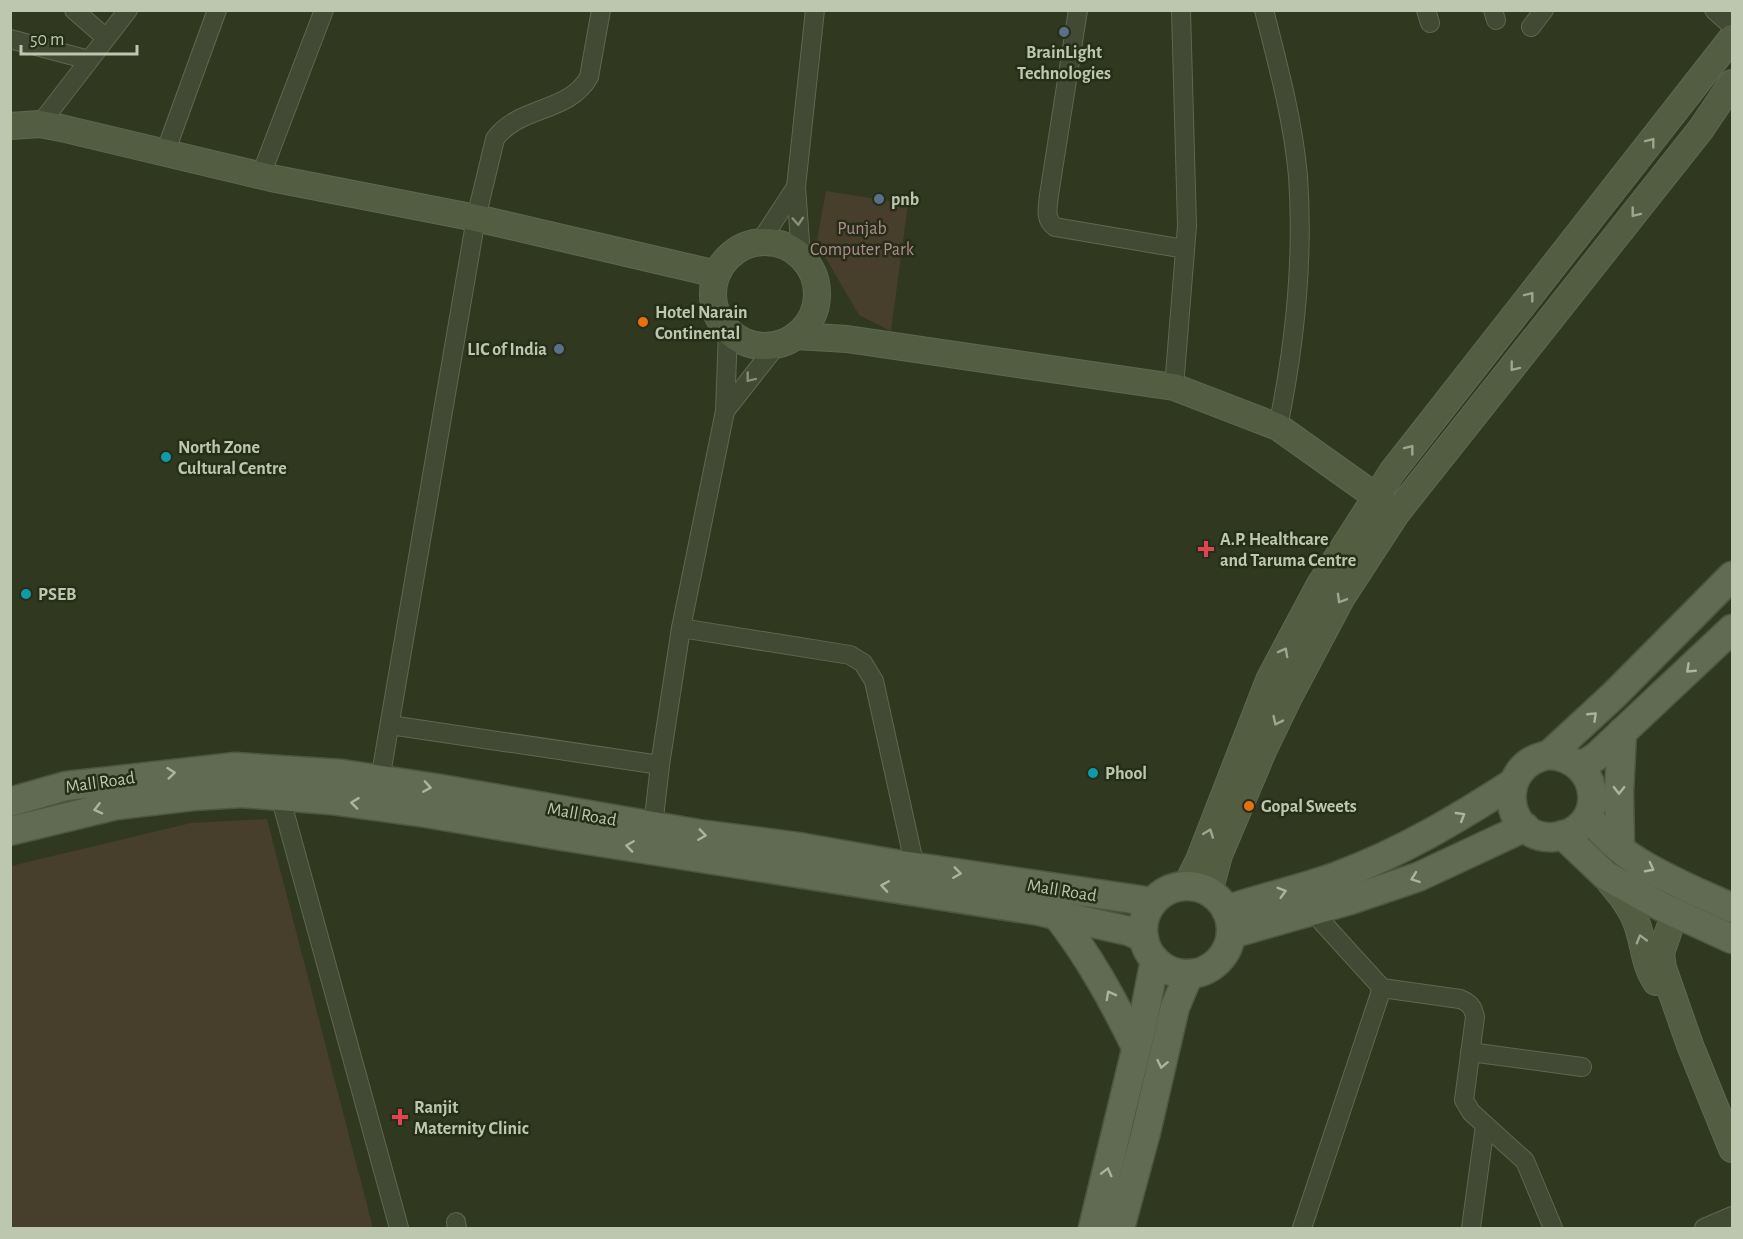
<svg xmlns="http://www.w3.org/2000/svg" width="1743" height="1239" font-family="'Alegreya Sans',sans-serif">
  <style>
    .green { fill: #473e2b }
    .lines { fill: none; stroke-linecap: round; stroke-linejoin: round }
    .street-casing { stroke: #5f6751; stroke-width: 20 }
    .secondary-casing { stroke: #5f6751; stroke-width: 28 }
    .primary-casing { stroke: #4d5640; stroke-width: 31 }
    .street { stroke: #424934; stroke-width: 18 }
    .secondary { stroke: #525d42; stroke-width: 26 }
    .primary { stroke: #616a52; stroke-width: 28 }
    .oneway { stroke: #9da68e }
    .oneway2 { stroke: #868e77 }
    .oneway3 { stroke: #abb49c }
    .service-dot { fill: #5c6f8a; stroke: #262e19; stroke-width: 2 }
    .food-dot { fill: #e8710a; stroke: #262e19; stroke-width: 2 }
    .culture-dot { fill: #0f9aa8; stroke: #262e19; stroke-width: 2 }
    .health-dot { fill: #e0444e; stroke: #262e19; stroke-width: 2 }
    .labels { text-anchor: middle; stroke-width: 5; stroke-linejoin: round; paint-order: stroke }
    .poi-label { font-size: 18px; font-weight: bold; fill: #bdc6ae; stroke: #262e19; text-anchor: start }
    .park-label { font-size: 18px; fill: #b18c8c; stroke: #262e19 }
    .street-label { font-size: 18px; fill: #bdc6ae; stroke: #262e19 }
  </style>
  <rect width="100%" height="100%" fill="#303920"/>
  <g class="green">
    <path d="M826,191l82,13 -17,127 -32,-16 -35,-60 -7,-15z"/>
    <path d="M267,819l106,409h-362v-362l180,-43z"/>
  </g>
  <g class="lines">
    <defs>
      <g id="street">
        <path d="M74,10l32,28"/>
        <path d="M1078,10l-29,185c-1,12 -5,24 6,32l130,22"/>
        <path d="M1264,10c14,55 29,110 34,166 6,85 -3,168 -20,251"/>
        <path d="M1426,10l4,13"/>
        <path d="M1493,10l3,10"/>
        <path d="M1714,10l18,16"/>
        <path d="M1531,27l13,-17"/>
        <path d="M10,39l79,21"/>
        <path d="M40,124l88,-114"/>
        <path d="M165,153l52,-143"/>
        <path d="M261,175l63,-165"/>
        <path d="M760,242l36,-55"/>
        <path d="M801,256l-5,-69 19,-177"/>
        <path d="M1174,387l13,-161 -6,-216"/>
        <path d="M725,411l51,-65"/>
        <path d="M681,628l169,27 13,8 11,18 41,186"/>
        <path d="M390,725l270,40"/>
        <path d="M380,780l96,-562 19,-79c23,-33 74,-26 94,-62l12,-67"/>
        <path d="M280,796l119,432"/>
        <path d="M653,826l7,-61 21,-137 44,-217 3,-80"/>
        <path d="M1312,911l70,77 78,11c10,4 13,8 15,18l-11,83 7,12 54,49 28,67"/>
        <path d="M1470,1052l112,15"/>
        <path d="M456,1222l1,6"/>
        <path d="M1302,1228l80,-240"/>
        <path d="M1471,1228l14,-103"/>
        <path d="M1704,1228l28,-12"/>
      </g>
      <g id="secondary">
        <path d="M10,126l30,-2 21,4 210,50 205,40 241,56"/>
        <circle cx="765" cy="294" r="52"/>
        <path d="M796,336l51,3 327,48 104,40 97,69 14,12"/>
        <path d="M1605,876c11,13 23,27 30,43 9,20 8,44 21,63"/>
        <path d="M1186,886l13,-26 70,-180 50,-94 73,-114 340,-434"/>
        <path d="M1209,892l10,-37 44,-104 26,-54 53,-100 54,-83 305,-385 31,-46"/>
        <path d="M1681,895l-20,58 2,15 27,77 42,104"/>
      </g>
      <g id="primary">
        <path d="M1549,755c55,3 59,77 5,82 -51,4 -60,-73 -5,-82z"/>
        <path d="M1549,755l65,-60 118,-119"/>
        <path d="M1580,767l17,-11 135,-127"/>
        <path d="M10,802l56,-16 169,-19 107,7 93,14 264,46 100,13 96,17 258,38"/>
        <path d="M1588,818c15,15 30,32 49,43 30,19 63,32 95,47"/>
        <path d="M10,831l107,-26 76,-9 49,-3 88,7 96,13 136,23 477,75 90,20 15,7"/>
        <path d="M1563,835l42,40 57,32 70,32"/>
        <path d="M1620,848l-1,-55 3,-61"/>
        <circle cx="1187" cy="930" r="44"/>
        <path d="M1226,910c38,-13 77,-21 114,-35 62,-23 117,-56 173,-92"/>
        <path d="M1056,914c33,42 57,86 80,133"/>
        <path d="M1231,934l119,-34 68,-23 107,-50"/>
        <path d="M1093,1228l50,-207 12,-61"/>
        <path d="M1120,1228l26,-96 29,-125 14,-33"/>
      </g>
    </defs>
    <use href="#street" class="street-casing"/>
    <use href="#secondary" class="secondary-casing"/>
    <use href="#primary" class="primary-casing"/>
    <use href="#street" class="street"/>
    <use href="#secondary" class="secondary"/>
    <use href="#primary" class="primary"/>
  </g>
  <defs><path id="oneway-chevron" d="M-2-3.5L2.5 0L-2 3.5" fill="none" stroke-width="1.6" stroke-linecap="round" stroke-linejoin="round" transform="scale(1.5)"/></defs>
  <g class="oneway">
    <use href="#oneway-chevron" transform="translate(1651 142) rotate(-52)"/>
    <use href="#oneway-chevron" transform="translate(1635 213) rotate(128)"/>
    <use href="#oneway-chevron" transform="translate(1530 296) rotate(-52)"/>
    <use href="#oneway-chevron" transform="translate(1514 367) rotate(128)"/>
    <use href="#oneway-chevron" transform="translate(1410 449) rotate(-52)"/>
    <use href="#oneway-chevron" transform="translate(1341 599) rotate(120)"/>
    <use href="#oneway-chevron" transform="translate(1284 652) rotate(-62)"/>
    <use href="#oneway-chevron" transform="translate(1277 721) rotate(116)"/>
    <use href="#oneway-chevron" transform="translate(1209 833) rotate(-69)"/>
    <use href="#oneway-chevron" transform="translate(1641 939) rotate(-106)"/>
  </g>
  <g class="oneway2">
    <use href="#oneway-chevron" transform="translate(798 221) rotate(86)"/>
    <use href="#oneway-chevron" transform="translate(750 378) rotate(128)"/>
  </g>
  <g class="oneway3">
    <use href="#oneway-chevron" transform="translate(1690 669) rotate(137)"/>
    <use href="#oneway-chevron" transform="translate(1593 716) rotate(-44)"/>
    <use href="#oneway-chevron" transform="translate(171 773) rotate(-6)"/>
    <use href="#oneway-chevron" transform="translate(427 787) rotate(9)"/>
    <use href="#oneway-chevron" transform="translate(1619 790) rotate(91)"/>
    <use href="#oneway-chevron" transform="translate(355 803) rotate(-173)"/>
    <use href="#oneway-chevron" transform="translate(98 809) rotate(166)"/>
    <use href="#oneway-chevron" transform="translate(1461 816) rotate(-31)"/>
    <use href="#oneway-chevron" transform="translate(702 835) rotate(8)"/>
    <use href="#oneway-chevron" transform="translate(630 846) rotate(-172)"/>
    <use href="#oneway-chevron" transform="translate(1650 868) rotate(28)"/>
    <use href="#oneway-chevron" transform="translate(957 873) rotate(8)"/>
    <use href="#oneway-chevron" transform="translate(1415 878) rotate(160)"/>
    <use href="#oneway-chevron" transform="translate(885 886) rotate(-171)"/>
    <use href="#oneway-chevron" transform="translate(1282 892) rotate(-16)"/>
    <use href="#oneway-chevron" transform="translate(1110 995) rotate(-118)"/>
    <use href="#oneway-chevron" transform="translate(1162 1064) rotate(102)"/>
    <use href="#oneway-chevron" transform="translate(1107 1172) rotate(-76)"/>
  </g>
  <g class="service-dot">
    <circle cx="1064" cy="32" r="6"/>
    <circle cx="879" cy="199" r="6"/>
    <circle cx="559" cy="349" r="6"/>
  </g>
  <g class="food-dot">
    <circle cx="643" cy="322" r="6"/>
    <circle cx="1249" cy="806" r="6"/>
  </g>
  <g class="culture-dot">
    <circle cx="166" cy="457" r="6"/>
    <circle cx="26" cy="594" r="6"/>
    <circle cx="1093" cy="773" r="6"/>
  </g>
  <g class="health-dot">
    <path d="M1203 540h6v6h6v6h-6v6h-6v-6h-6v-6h6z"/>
    <path d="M397 1108h6v6h6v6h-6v6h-6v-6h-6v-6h6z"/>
  </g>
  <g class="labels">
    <g class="poi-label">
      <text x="1064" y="58" text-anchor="middle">BrainLight<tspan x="1064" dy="21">Technologies</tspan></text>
      <text x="891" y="205">pnb</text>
      <text x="655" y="318">Hotel Narain<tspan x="655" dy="21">Continental</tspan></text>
      <text x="547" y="355" text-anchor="end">LIC of India</text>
      <text x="178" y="453">North Zone<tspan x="178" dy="21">Cultural Centre</tspan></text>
      <text x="1220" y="545">A.P. Healthcare<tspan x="1220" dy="21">and Taruma Centre</tspan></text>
      <text x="38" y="600">PSEB</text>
      <text x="1105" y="779">Phool</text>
      <text x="1261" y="812">Gopal Sweets</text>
      <text x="414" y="1113">Ranjit<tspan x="414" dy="21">Maternity Clinic</tspan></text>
    </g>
    <g class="park-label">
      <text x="862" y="234">Punjab<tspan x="862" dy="21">Computer Park</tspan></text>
    </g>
    <g class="street-label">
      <text transform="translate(100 782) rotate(-8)" y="6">Mall Road</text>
      <text transform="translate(582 814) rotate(10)" y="6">Mall Road</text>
      <text transform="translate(1062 890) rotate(9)" y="6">Mall Road</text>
    </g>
  </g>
  <rect width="1743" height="1239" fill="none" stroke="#bdc6ae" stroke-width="24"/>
  <path d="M21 45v9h116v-9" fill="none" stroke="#bdc6ae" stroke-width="3"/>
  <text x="30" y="45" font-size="18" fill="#bdc6ae" stroke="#262e19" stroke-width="4.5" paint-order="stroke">50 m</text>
</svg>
